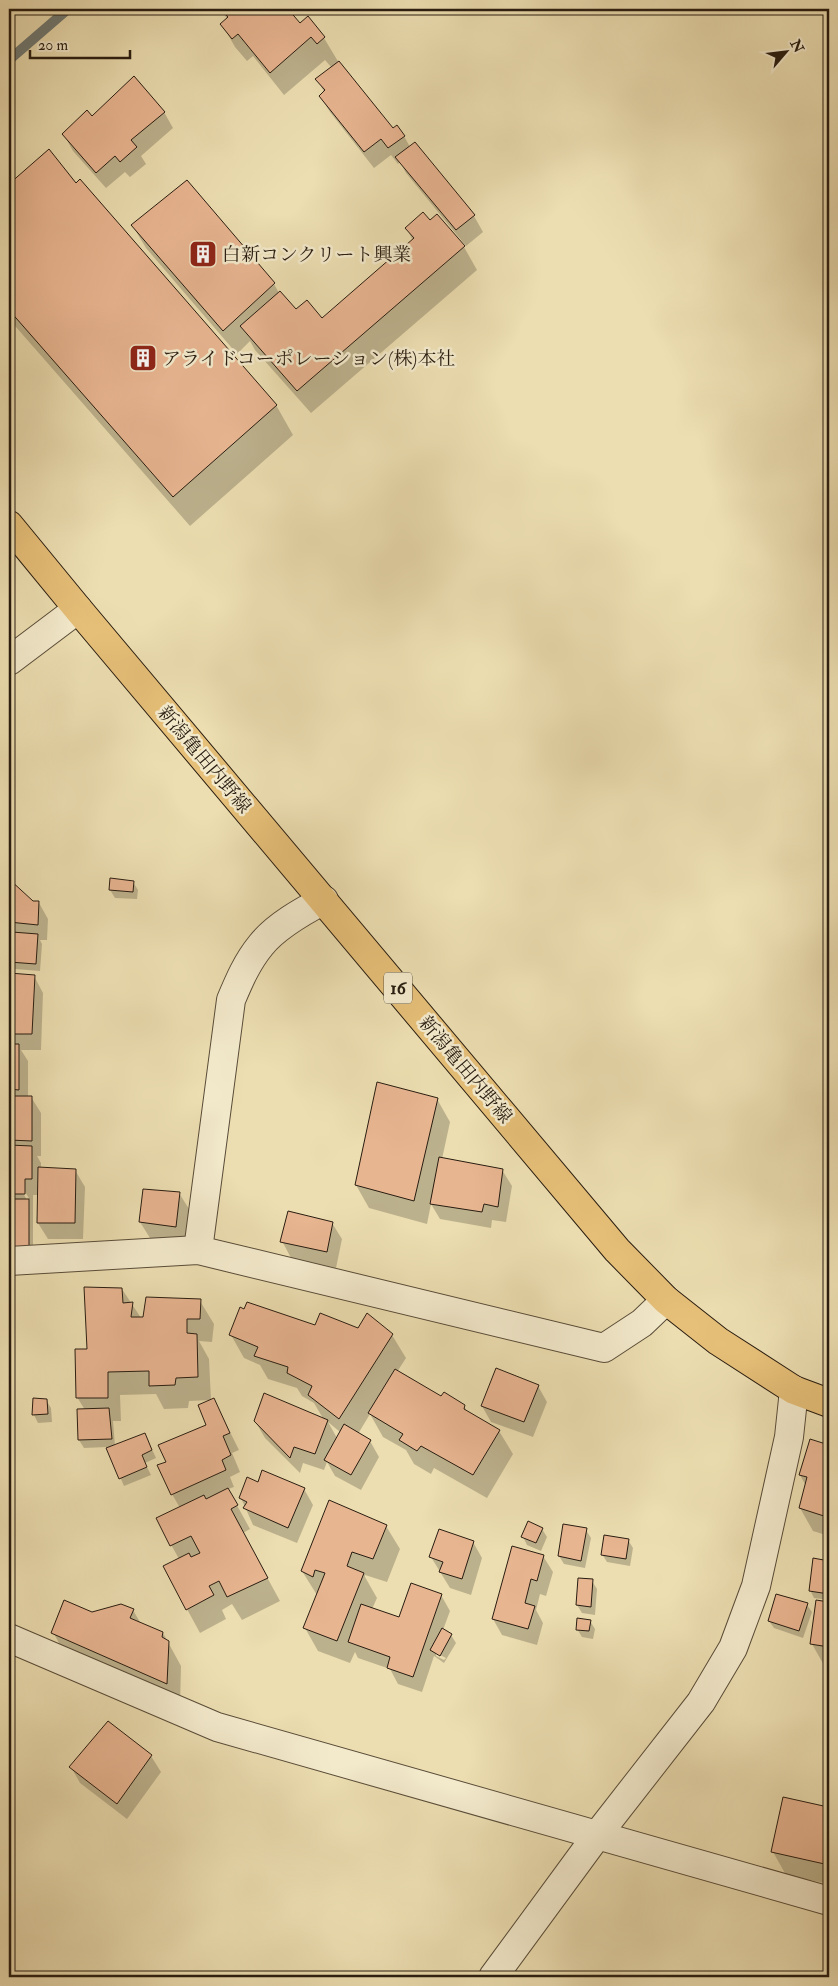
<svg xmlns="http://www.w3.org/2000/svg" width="838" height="1986" font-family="'IM FELL Double Pica','Noto Serif JP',serif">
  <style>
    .shadow { fill: #0003; fill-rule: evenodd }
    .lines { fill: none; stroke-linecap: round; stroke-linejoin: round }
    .stream { stroke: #6f7a75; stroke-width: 10 }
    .building { fill: #e8b591; stroke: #281c10 }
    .minor-casing { stroke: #594c38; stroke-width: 30 }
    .major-casing { stroke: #281c10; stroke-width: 30 }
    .minor { stroke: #f3eacc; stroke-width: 28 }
    .major { stroke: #e6bf78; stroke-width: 28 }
    .labels { text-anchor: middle; stroke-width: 5; stroke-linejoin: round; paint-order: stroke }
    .shield { fill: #f3eacc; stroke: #655a48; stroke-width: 1 }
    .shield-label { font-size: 18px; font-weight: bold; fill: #281c10 }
    .poi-label { font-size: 19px; fill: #281c10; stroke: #f3eacc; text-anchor: start }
    .street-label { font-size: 19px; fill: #281c10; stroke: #f3eacc }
  </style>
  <rect width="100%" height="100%" fill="#ecdeb1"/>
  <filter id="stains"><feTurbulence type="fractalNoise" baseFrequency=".004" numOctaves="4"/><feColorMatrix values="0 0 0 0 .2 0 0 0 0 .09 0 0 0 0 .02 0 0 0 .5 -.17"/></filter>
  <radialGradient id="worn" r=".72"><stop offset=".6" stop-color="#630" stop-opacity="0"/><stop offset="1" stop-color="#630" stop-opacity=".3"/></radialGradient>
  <g class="shadow">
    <path d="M221,9h65l14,15 24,14 15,25 53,67 12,6 6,11 64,69 9,16 -17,14 -60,-73 -6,-11 -2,2 -7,-9 -17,13 -44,-56 -10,-16 4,-4 -7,-13 15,-11 -7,-8 -41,35 -31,-39 -6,5 -12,-14 -13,-23 5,-5z"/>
    <path d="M164,112l9,16 -32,28 5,8 -16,13 -5,-5 -19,16 -33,-37 -9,-16z"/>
    <path d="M48,151l28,33 200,221 17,30 -103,91 -181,-207v-133z"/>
    <path d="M430,221l34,26 13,23 -166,143 -56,-63 -5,-9 -13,13 -91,-106 -14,-23 142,59 5,9 17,18 26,8 91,-78 -6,-12z"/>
    <path d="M9,881l23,21 7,1 9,16 -1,21h-7l2,4 -2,27 -25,-2 -4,-7 2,-25h-4z"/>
    <path d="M133,882l5,8 -1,9 -22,-1 -5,-8z"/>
    <path d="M9,975l25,1 9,17 -2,57h-20l7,11v36h3l10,16v43h-4l4,7v5l34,2 10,17 -2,52h-35l-10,-16 1,-28h-6v59h-18l-5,-8 -1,-37zM23,1188l7,12h-3l-6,-10z"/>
    <path d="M437,1099l13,23 -8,37 60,11 10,16 -6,36 -14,-2 -1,8 -51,-9 -9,-15 -4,20 -58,-16 -13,-23z"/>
    <path d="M179,1193l10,16 -4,33 -35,-4 -10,-16z"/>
    <path d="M332,1223l10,16 -6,29 -45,-10 -9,-17z"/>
    <path d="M122,1289l19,29 59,-17 14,23 -2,18 -13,-1 10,18 2,41 -22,1 -1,7 -24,1 -8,-15 -36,1 1,26h-8l2,25 30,-12 11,24 -11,5 6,12 -27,11 -17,-39 -23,1 -5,-8v-30h6l-8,-13 11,-46z"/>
    <path d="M368,1315l24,20 14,23 -9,14 44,25 23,9 4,7 31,18 14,23 -26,44 -53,-30 -3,6 -17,-10 -8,-14 -23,-13 -13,-23 -12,20 12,7 9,16 -18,33 -26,-14 -8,-14 -3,8 -21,-7 -3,10 -35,-35 -10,-17 69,-1 -10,-17 -12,-7 -5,-8 -29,-9 -8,-14 -16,-7 -13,-23 85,-8 43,3zM328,1422l12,10 -3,6z"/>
    <path d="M538,1386l9,16 -14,35 -42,-15 -9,-16z"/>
    <path d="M34,1399l12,1 5,8 1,14 -14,1 -4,-8z"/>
    <path d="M214,1400l25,50 -7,3 8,19 -10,5 4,10 -6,2 22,40 -7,4 37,68 -38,19 -10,-16 -10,6 4,9 -26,14 -13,-24 -8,-50 -22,-40 23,-11 -8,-14 -5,-32 41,-36z"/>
    <path d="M810,1440l19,6v90l-16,-5 -13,-23 6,-22 -6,-11z"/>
    <path d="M258,1484l46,5 9,16 -16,38 -44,-18 -12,-27z"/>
    <path d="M386,1526l14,23 -13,33 -22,-7v2l12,21 -5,11 28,10 41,-24 9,16 -7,19 8,5 5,8 -12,20 -10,-7 -12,36 -24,-8 -8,-15 -32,-11 -3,-6 -5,11 -32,-12 -13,-23 12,-33 -15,-24zM436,1653l10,5 -2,2 -8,-4z"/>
    <path d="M564,1526l22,4 5,8 -6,30 -21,-4 -5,-8z"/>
    <path d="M542,1529l5,8 -6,14 -14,-6 -4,-8z"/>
    <path d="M628,1540l5,8 -3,18 -23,-4 -5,-8z"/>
    <path d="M473,1542l9,16 -11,37 -21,-7 -19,-31z"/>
    <path d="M543,1556l10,16 -7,24 -6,-2 -4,16 7,13 -6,22 -35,-10 -9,-16z"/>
    <path d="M814,1560l15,2v38l-15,-2 -4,-8z"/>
    <path d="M592,1581l5,8 -2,26 -13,-2 -5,-8z"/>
    <path d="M817,1602l12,2v64l-4,-1 -13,-23z"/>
    <path d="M807,1605l5,7 -9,26 -29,-10 -5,-7z"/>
    <path d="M133,1610l8,14 22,9 18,33 -1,40 -114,-50 -13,-24 39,-19z"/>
    <path d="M590,1621l5,8 -2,10 -11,-2 -5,-8z"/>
    <path d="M109,1722l42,34 10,16 -34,47 -47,-36 -9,-16z"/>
    <path d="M784,1799l45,9v76l-43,-9 -13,-23z"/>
  </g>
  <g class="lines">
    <path class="stream" d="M9,60l59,-51"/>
  </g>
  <g class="building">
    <path d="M221,9h67l12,14 8,-7 17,21 -8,7 -6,-7 -41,36 -32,-39 -6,5 -12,-15 8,-7z"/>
    <path d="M339,61l54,67 4,-3 8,11 -17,12 -7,-9 -17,13 -45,-56 6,-6 -10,-11z"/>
    <path d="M134,76l31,36 -34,28 6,7 -17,15 -5,-6 -19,17 -34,-39 25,-24 5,6z"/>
    <path d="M415,142l60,73 -19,15 -61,-73z"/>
    <path d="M49,149l27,34 4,-4 197,226 -104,92 -164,-187v-126z"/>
    <path d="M187,180l88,103 -52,48 -92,-106z"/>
    <path d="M423,212l7,8 7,-6 28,32 -168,145 -57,-65 40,-35 16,18 11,-9 15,18 92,-80 -9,-10z"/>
    <path d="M110,878l24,3 -1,11 -24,-2z"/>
    <path d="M9,879l24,22h6l-1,24 -29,-3z"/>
    <path d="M12,932l26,2 -2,30 -27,-2z"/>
    <path d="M9,973l26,2 -3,59h-23z"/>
    <path d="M9,1044h10v46l-10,-1z"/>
    <path d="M377,1082l61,16 -24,103 -59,-16z"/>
    <path d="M9,1096h23v45l-23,-1z"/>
    <path d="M9,1145l23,1v33h-7v15h-16z"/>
    <path d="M439,1157l64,12 -5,38 -14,-3 -2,8 -52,-8z"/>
    <path d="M38,1167l38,2 -1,54h-38z"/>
    <path d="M143,1189l37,3 -4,35 -37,-5z"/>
    <rect x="9" y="1199" width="20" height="48"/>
    <path d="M288,1211l45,11 -6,30 -47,-10z"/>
    <path d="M84,1287l38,1 1,15 10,-1 -2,15h12l3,-20 55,2 -1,20h-13v14l10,1 1,43 -22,1 -1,7 -26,1v-15l-41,1v26h-32l-1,-49h12z"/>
    <path d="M247,1302l68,23 5,-12 38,15 9,-15 26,21 -54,85 -31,-24 4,-9 -25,-13 1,-6 -34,-11 4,-9 -29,-12 11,-28 4,2z"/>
    <path d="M496,1368l43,17 -15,37 -43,-16z"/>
    <path d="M395,1369l46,27 3,-4 21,13 -1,4 36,21 -27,45 -52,-29 -4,5 -18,-11 4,-6 -35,-21z"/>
    <path d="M264,1393l64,27 -13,34 -21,-7 -4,11 -36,-37z"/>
    <path d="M33,1398l14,1 1,15 -16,1z"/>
    <path d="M214,1398l16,35 -7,3 8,19 -9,5 4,10 -55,25 -14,-30 9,-3 -8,-17 48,-20 -8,-20z"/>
    <path d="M109,1408l3,31 -34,1 -1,-31z"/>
    <path d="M344,1424l27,16 -20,35 -27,-15z"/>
    <path d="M145,1433l7,17 -10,5 5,12 -28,12 -13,-31z"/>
    <path d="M810,1439l19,6v65l-2,7 -28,-9 8,-31 -8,-2z"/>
    <path d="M262,1470l43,18 -17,40 -45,-20 4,-6 -8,-4 8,-21 11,5z"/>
    <path d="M228,1488l10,17 -7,4 37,69 -41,19 -8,-16 -10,5 5,9 -28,15 -23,-44 26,-13 2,4 9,-4 -9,-17 -21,10 -14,-28 48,-23 2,4z"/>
    <path d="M329,1500l58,25 -14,34 -21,-7 -5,14 17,7 -27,68 -34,-13 22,-55 -10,-3 -2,7 -12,-6z"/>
    <path d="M528,1521l15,7 -7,15 -15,-6z"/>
    <path d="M563,1524l24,4 -6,33 -23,-5z"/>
    <path d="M439,1529l35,12 -12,38 -23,-7 4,-10 -14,-5z"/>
    <path d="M604,1535l25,4 -3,20 -25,-4z"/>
    <path d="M512,1546l32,9 -7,26 -6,-2 -6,24 10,3 -7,23 -36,-10z"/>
    <path d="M813,1558l16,3v33l-20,-3z"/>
    <path d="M578,1578l15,1 -2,28 -15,-2z"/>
    <path d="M411,1583l31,11 -29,83 -26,-9 3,-11 -42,-15 13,-38 38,13z"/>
    <path d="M776,1594l32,9 -9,28 -31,-10z"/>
    <path d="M64,1600l28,12 29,-8 13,5 -4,9 33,14 -1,5 7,4 -2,43 -116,-51z"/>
    <path d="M816,1600l13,2v45l-19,-3z"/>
    <path d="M577,1618l14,2 -2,11 -13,-1z"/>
    <path d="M442,1628l10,6 -12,22 -10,-6z"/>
    <path d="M108,1721l44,34 -35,49 -48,-37z"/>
    <path d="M783,1797l45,10 1,-7v65l-58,-13z"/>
  </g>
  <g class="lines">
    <defs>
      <g id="minor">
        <path d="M9,661l69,-52"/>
        <path d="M198,1250l33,-250c8,-19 16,-38 30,-55 15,-19 42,-34 63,-45"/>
        <path d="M9,1261l189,-11 406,98 38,-25 24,-23"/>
        <path d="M9,1638l208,89 612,174"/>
        <path d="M493,1977l105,-143 103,-132 32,-54 23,-62 33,-149 5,-47"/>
      </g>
      <path id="major" d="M9,525l69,84 539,641 49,50 52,41 76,49 35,13"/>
    </defs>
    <use href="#minor" class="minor-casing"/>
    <use href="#major" class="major-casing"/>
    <use href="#minor" class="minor"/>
    <use href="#major" class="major"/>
  </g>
  <defs>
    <symbol id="building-square" viewBox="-11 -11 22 22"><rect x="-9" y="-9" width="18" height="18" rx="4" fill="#8f2418" stroke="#f3eacc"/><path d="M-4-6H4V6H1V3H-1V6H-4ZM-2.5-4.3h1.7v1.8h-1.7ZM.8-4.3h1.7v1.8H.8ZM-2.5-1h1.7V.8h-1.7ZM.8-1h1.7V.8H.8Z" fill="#fff"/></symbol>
  </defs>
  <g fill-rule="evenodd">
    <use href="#building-square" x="187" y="238" width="32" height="32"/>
    <use href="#building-square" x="127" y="342" width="32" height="32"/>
  </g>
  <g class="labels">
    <rect class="shield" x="384" y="972.5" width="28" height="31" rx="4"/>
    <g class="shield-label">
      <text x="398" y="994">16</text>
    </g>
    <g class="poi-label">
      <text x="222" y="261">白新コンクリート興業</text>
      <text x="162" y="365">アライドコーポレーション(株)本社</text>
    </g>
    <g class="street-label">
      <text transform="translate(205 759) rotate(50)" y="7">新潟亀田内野線</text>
      <text transform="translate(466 1069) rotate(50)" y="7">新潟亀田内野線</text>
    </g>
  </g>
  <rect width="838" height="1986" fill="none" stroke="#ecdeb1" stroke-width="30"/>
  <rect x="10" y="10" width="818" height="1966" fill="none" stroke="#281c10" stroke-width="2.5"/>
  <rect x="15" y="15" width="808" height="1956" fill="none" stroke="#281c10"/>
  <g transform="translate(786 52) rotate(62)" stroke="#f3eacc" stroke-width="4" paint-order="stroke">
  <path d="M0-4L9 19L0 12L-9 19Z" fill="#281c10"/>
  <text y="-8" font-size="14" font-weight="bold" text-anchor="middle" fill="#281c10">N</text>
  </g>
  <path d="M30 50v8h100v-8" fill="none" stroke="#281c10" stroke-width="2.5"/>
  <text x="38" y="50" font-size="15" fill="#281c10" stroke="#f3eacc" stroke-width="4" paint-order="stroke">20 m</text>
  <rect width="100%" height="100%" filter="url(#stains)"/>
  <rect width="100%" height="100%" fill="url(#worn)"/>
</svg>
